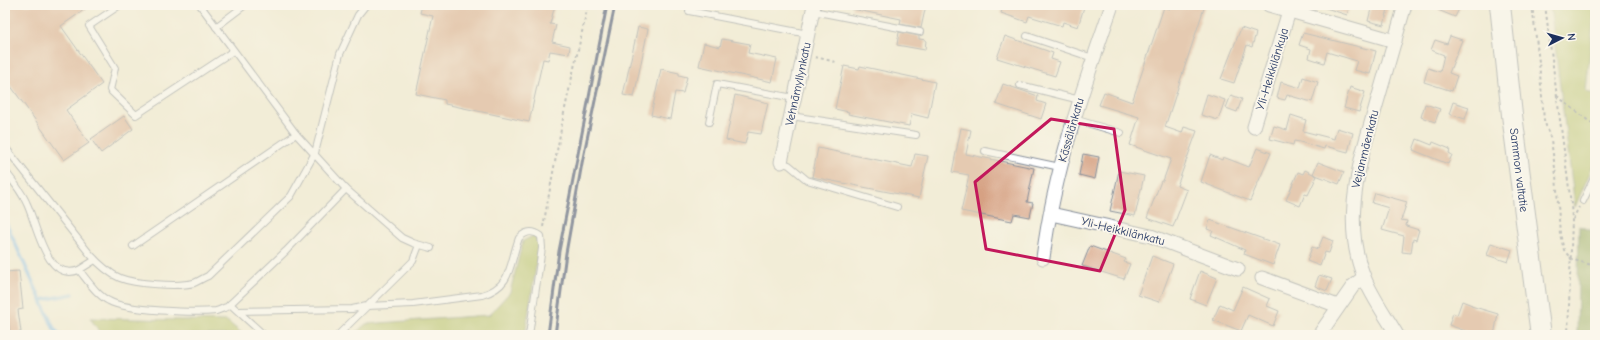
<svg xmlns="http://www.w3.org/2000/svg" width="1600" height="340" font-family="'Comic Neue',sans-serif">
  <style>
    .green { fill: #afbe61; stroke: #657660 }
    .forest { fill: #8ba557; stroke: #536a5a }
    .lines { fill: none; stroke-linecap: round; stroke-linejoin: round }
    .stream { stroke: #7dbcf1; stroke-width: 3.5 }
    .building { fill: #d6a183 }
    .service-casing { stroke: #868e9a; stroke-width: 8 }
    .minor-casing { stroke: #868e9a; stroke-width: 15 }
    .primary-casing { stroke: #868e9a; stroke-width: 22 }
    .path { stroke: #868e9a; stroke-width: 2; stroke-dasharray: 3 3; stroke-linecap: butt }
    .service { stroke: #fff; stroke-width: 6 }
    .minor { stroke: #fff; stroke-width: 13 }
    .primary { stroke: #fff; stroke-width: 20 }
    .rail { stroke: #1b2f5e; stroke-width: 3 }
    .marked { fill: none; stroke: #c2185b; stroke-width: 3; stroke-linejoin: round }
    .labels { text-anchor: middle; stroke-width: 3.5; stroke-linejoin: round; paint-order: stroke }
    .street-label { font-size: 12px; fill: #1b2f5e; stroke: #fbf7ec }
  </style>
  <rect width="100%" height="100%" fill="#fbf7ec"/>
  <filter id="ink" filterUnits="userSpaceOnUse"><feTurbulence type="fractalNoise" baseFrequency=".025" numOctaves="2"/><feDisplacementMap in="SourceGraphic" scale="8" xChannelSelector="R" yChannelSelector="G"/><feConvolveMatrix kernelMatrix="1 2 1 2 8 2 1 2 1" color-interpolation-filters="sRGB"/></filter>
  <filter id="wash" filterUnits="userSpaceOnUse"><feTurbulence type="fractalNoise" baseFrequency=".012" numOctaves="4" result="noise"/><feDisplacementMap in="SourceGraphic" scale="16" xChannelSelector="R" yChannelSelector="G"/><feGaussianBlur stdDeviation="0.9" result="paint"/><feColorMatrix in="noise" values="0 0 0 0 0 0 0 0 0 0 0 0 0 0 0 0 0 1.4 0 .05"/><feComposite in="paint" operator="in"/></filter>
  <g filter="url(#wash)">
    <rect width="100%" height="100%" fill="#f2edd7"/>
    <g class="green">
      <path d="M1550,5h45l-9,86 9,4v66l-20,46z"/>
      <path d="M533,236l7,6 -15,93h-172l13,-11 123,-9 21,-23 13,-51z"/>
      <path d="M90,318l137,3 17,14h-142z"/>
    </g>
    <path class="forest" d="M1579,226l16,6v103h-12l-6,-2z"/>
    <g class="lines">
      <g class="stream">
        <path d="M5,221l49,108 6,6"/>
        <path d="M42,300l31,-6"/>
      </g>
    </g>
    <g id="blocks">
      <g class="building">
        <path d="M5,5h86l-30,21 41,58 -36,26 23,33 -25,17 -59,-82z"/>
        <path d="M422,5h133l-5,19 6,1 -4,17 18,4 -1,8 -19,-3 -2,9 -5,-1 -14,63 -84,-18v-4l-29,-6 17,-78 -13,-3z"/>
        <path d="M853,5h73l-5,23 -21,-4 1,-5 -49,-10z"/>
        <path d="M1004,5h75l5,2 -6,20 -15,-5 -1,4 -33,-10 -2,6 -26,-9z"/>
        <path d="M1171,5h34l-40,122 17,6 2,-6 13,4 -20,55 10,4 -14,37 -26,-9 14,-37h2l8,-22 -41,-14 9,-28 -40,-12 5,-13 28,10 32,-95 6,2z"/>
        <path d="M1323,5h27l-3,10 -24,-8z"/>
        <path d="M1372,5h17l-5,20 -16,-4z"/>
        <path d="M1446,5h15l-6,12 -17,-7z"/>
        <path d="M638,27l10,2 -14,68 -11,-2z"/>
        <path d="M1241,28l15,5 -4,14 -5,-2 -13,38 -13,-4z"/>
        <path d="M899,32l20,4v3l7,1 -1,10 -28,-5z"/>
        <path d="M1303,33l73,18 -6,23 -16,-4 3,-9 -30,-9 -3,11 -15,-5 2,-9 -12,-4z"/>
        <path d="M1005,36l48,17 -2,6 9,3 -5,14 -58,-18z"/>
        <path d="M1450,36l12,4 -13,33 8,3 -5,15 -28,-9 4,-14 12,4 4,-17 -13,-5 4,-10 12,4z"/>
        <path d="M722,39l28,5 -2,9 29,6 -5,23 -73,-16 5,-23 16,4z"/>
        <path d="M844,66l15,3 1,-3 75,16 -7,36 -16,-4 -3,12 -61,-12 1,-2 -14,-3z"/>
        <path d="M661,69l18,4v2l8,2 -4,16 -8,-1 -5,27 -19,-4z"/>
        <path d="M1303,77l15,5 -6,20 -25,-7 -2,5 -8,-2 4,-16 19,6z"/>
        <path d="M1003,84l35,12 -1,5 9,3 -5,15 -45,-15z"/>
        <path d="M1350,87l15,5 -6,20 -15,-4z"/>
        <path d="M1207,94l18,6 -7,20 -17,-5z"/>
        <path d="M735,95l33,8 -7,31 -13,-2 -3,12 -19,-4z"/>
        <path d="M1231,95l11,4 -5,13 -11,-4z"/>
        <path d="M1453,102l16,5 -4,12 -16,-5z"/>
        <path d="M1425,104l15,5 -5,13 -14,-5z"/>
        <path d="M1291,115l15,5 -3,11 31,8 3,-11 16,5 -5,19 -23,-6 -1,3 -24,-7 -6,-1 -1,4 -23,-6 4,-13 13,4z"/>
        <path d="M124,116l9,13 -32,24 -10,-14z"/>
        <path d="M961,128l10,2 -5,24 68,14 -7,34 6,1 -3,14 -16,-3 -2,7 -51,-10 8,-36 -17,-3z"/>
        <path d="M1417,139l15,6 1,-3 17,7 -1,4 3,2 -4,9 -35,-14z"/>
        <path d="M818,148l94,19 3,-13 13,2 -9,42 -107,-21z"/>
        <path d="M1257,148l14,5 -21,48 -49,-19 9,-27 12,5 1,-3 26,10z"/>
        <path d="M1083,154l16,3 -4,22 -16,-4z"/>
        <path d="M1318,162l26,10 -5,12 -26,-10z"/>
        <path d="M1305,170l12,6 -9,19 -3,-1 -5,12 -14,-6 12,-28 5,2z"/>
        <path d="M1119,171l25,5 -9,40 -25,-5z"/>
        <path d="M1375,193l32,9 -6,18 6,1 -1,5 13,4 -3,10 -3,-1 -2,14 -9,-1 2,-16 -22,-6 7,-22 -17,-5z"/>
        <path d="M1210,220l70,25 -7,20 -29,-11 1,-4 -34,-15 2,-4 -6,-2z"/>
        <path d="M1323,237l10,4 -4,12 -4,-1 -5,14 -13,-5 5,-14 6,2z"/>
        <path d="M1491,243l21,7 -4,12 -21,-7z"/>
        <path d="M1090,246l36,13 -2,3 6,2 -6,15 -42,-13z"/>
        <path d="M1152,256l21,8 -14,38 -21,-7z"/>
        <path d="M19,271l4,38 -5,1 3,22 -11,1 -3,-22h-2v-39z"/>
        <path d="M1200,271l17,7 -11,27 -16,-6z"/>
        <path d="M1319,275l13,4 -5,12 -12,-5z"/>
        <path d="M1243,287l27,12 -3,7 12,5 -6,15 -25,-11 -7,16 -28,-11 7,-16 13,6z"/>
        <path d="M1462,301l10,4 -1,1 27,8 -4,21h-18l-27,-10 4,-12 4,2z"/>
      </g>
    </g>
  </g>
  <g filter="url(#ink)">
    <use href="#blocks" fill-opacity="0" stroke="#868e9a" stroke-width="1"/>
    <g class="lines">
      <defs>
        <g id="service">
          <path d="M120,5l-31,21 26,42 -5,22 26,25 97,-64"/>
          <path d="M200,5l96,129 50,55"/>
          <path d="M689,11l119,23"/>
          <path d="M813,11l107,21"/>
          <path d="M216,27l29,-22"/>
          <path d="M1027,36l66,22"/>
          <path d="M1020,85l60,15"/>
          <path d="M791,116l125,19"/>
          <path d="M1074,119l47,14"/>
          <path d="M709,122l8,-38 77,14"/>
          <path d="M5,147l84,106c8,9 19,20 31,25 15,6 58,9 74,5 5,-2 9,-5 14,-7l83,-80 24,-43 25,-99 18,-39 8,-10"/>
          <path d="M985,151l75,16"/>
          <path d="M781,162l8,3 18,15 90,27"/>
          <path d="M5,171c8,10 17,21 22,33 10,21 19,79 52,66 9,11 18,25 30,31 17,10 86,12 107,10 4,-1 7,-3 11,-4l59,-56 60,-62 56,49 11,5 18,5"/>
          <path d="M1583,201l12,-25"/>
          <path d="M133,246l163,-112"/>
          <path d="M79,270l16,-10"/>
          <path d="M230,304l34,31"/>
          <path d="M239,311l113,-2 15,-3 46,-2 69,-9c31,-9 27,-31 37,-57 7,-7 14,-8 22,-2l1,12 -13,87"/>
          <path d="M338,335l75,-74 6,-16"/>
        </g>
        <g id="minor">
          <path d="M1269,5l126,36"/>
          <path d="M1254,127l35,-116"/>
          <path d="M781,162l33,-157"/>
          <path d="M1051,214l100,22 87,33"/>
          <path d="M1043,258c11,-87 40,-170 69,-253"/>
          <path d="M1262,278l76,28"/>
          <path d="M1319,335l34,-49 11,-9"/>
          <path d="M1397,335c-11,-19 -25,-38 -33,-58 -17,-42 -11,-84 -1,-126l42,-146"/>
        </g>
        <path id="primary" d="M1500,5l12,110 29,220"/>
      </defs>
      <use href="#service" class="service-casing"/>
      <use href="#minor" class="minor-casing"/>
      <use href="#primary" class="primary-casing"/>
      <g class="path">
        <path d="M1532,5l7,57 5,58 7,20 5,35 4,59 4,16 7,9 24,7"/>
        <path d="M1545,5l26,199 1,16 -4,115"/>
        <path d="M815,57l21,5"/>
        <path d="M1557,96l38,30"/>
        <path d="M1573,219l6,-12"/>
        <path d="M543,227l21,-114 24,-108"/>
      </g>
      <use href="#service" class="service"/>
      <use href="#minor" class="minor"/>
      <use href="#primary" class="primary"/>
      <g class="rail">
        <path d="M548,335l11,-84 48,-246"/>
        <path d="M555,335l11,-82 16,-90 33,-158"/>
      </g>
    </g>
  </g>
  <path d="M0 0H1600V340H0ZM1051,119l63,10 11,81 -25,61 -114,-22 -11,-67z" fill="#f2edd7" fill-opacity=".55" fill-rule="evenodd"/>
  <path class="marked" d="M1051,119l63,10 11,81 -25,61 -114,-22 -11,-67z"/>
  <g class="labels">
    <g class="street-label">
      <text transform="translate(1272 69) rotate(-73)" y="4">Yli-Heikkilänkuja</text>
      <text transform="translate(798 84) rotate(-78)" y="4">Vehnämyllynkatu</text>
      <text transform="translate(1071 130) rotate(-74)" y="4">Kässälänkatu</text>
      <text transform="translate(1365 149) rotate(-76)" y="4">Veijanmäenkatu</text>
      <text transform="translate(1519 170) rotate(83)" y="4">Sammon valtatie</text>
      <text transform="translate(1123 231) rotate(14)" y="4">Yli-Heikkilänkatu</text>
    </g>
  </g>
  <rect width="1600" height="340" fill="none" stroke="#fbf7ec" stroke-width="20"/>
  <g transform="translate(1562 38) rotate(84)" stroke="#fbf7ec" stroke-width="3" paint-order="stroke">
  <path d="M0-3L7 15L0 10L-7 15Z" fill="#1b2f5e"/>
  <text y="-6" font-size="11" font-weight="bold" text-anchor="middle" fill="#1b2f5e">N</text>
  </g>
</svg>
